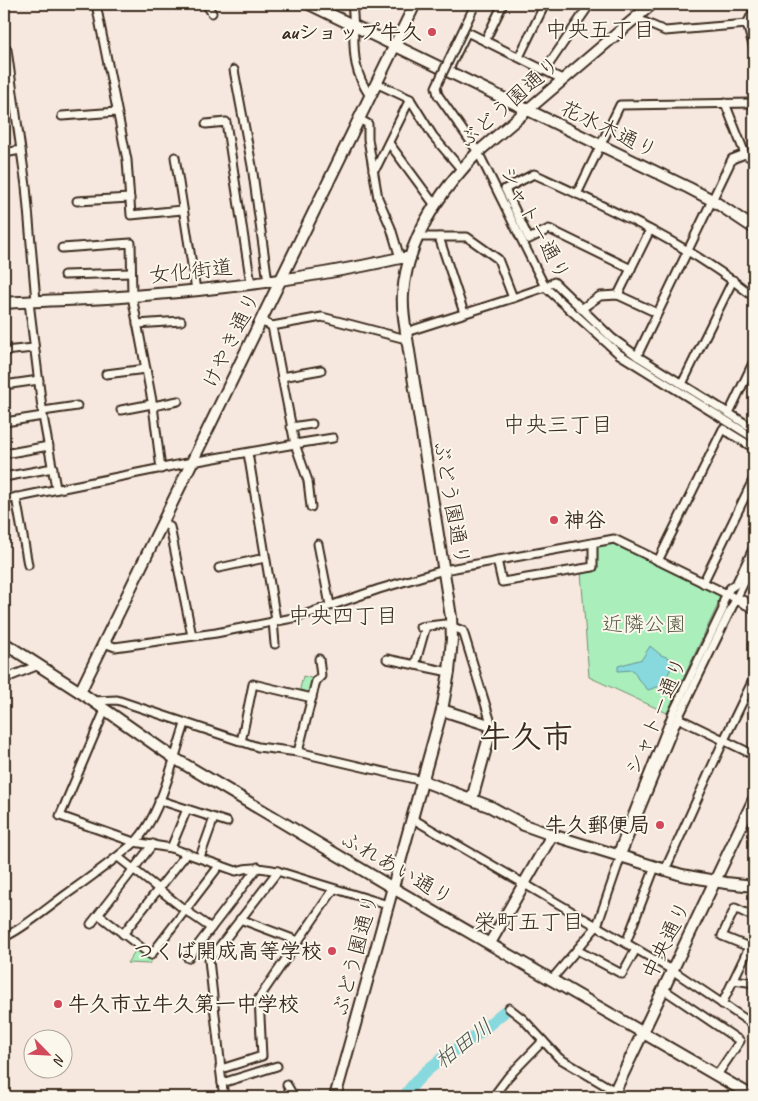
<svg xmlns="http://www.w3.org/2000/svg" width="758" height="1101" font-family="Caveat,'Klee One',sans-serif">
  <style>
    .green { fill: #aaefbb; stroke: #728c6c }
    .water { fill: #87d9de; stroke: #699391 }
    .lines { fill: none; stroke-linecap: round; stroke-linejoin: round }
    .river { stroke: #87d9de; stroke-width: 12 }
    .street-casing { stroke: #3b2a1e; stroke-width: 11 }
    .secondary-casing { stroke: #3b2a1e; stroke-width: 14 }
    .street { stroke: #fbf7ec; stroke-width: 7 }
    .secondary { stroke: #fbf7ec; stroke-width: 10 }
    .street-bridge-casing { stroke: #3b2a1e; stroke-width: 11; stroke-linecap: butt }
    .street-bridge { stroke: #fbf7ec; stroke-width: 7 }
    .poi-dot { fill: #d1495b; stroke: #fbf7ec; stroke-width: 2 }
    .labels { text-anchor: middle; stroke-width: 4; stroke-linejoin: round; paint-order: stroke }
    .poi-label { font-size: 21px; font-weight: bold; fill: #3b2a1e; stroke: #fbf7ec; text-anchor: end }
    .street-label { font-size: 21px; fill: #3b2a1e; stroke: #fbf7ec }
    .park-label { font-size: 21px; fill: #575b45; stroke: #fbf7ec }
    .neighbourhood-label { font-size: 22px; fill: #3b2a1e; stroke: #fbf7ec }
    .water-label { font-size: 22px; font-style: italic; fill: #4e564e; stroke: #fbf7ec }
    .town-label { font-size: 31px; font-weight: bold; fill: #3b2a1e; stroke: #fbf7ec }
  </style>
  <rect width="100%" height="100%" fill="#f7e8df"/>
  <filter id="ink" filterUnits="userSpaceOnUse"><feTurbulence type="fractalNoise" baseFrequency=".02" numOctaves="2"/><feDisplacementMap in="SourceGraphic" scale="10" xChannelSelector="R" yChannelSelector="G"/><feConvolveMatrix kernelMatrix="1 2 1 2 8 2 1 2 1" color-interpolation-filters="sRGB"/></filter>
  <g filter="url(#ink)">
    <g class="green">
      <path d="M613,543l109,53 -55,117 -78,-36 -8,-105 15,-3v-23z"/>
      <path d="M303,676l11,3 -4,16 -11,-2z"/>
      <path d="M138,947l15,11 -4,6 -22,-1z"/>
    </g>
    <path class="water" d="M650,646l11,9 14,5 -12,25 -15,5 -10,-11 -5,-9 -15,1v-5l24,-7z"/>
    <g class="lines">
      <path class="river" d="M404,1097c20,-30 42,-40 70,-60 10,-8 20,-17 30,-25"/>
      <defs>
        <g id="street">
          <path d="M96,4l31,156 4,55 51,-5"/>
          <path d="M206,4l6,9"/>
          <path d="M352,4c5,37 -5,58 18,92"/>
          <path d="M754,10l-7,14 7,25"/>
          <path d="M635,18l30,13 82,-7"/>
          <path d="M485,41l18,-37"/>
          <path d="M4,50h3l19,136 10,115"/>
          <path d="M519,57l26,-53"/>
          <path d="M234,70l18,96 16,116"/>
          <path d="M545,70l45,-66"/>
          <path d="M448,71l19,-39 97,48"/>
          <path d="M376,83l34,16 23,37 28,33"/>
          <path d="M438,95l40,57 67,135 74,67 135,84"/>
          <path d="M725,103l20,51"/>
          <path d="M62,116l55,-4"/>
          <path d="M359,119l9,5v15l10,59 13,30 9,30"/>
          <path d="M206,124l20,-2 25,162"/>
          <path d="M389,143l45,61"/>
          <path d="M4,153l17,-3"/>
          <path d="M175,157l21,133"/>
          <path d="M373,170l4,-4 33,-67"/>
          <path d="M577,194l43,-89 134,-2"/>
          <path d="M77,201l53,-3"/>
          <path d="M418,237h49l31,22 15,39 32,-11 9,-5 58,56 25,18 117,73"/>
          <path d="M439,237l25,76"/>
          <path d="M62,248l69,-5 1,53 21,110 8,63"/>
          <path d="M631,269l-82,-40 -20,10 -24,-50 29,-15c76,35 155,70 220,123"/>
          <path d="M64,275l67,-2"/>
          <path d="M618,295l32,-65"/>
          <path d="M29,302l14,114 13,72"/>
          <path d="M581,309l19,-13 18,-1 39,18"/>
          <path d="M260,321l12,5 50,-9 84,22"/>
          <path d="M137,324l44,-3"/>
          <path d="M406,332l107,-34"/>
          <path d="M4,351l30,-3"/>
          <path d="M637,356l95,-197 13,-5 9,6"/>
          <path d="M106,374l40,-5"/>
          <path d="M282,377l39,-7"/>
          <path d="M682,384l51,-104"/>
          <path d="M4,385l35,-5"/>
          <path d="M153,406l25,-5"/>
          <path d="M121,410l31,-6"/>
          <path d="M43,411l34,-5"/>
          <path d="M729,413l25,-52"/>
          <path d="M5,422l38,-6"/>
          <path d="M291,427l21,-3"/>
          <path d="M248,453l28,167"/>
          <path d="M4,454l45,-8"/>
          <path d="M4,477l49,-9"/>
          <path d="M16,497l12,68"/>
          <path d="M4,500l188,-38 103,-18 -23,-118"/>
          <path d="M311,507l-3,-26 -13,-37 38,-6"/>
          <path d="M162,523l8,4 22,109"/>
          <path d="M318,544l12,61"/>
          <path d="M497,560l5,22 91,-15v-24"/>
          <path d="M658,561l65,-132 31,19"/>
          <path d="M219,568l46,-10"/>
          <path d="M703,583l51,-105"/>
          <path d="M273,621l2,23"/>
          <path d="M420,627l25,-3 18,7 29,95"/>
          <path d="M104,643l11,4 101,-14 82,-16 81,-28 65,-19 170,-31 123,60"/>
          <path d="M387,659l62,13"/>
          <path d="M415,665l11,-39"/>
          <path d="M4,679l35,-14"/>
          <path d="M93,701l24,-1 141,47 40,5 125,29"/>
          <path d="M105,710l-45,106 74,26 37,6 65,23c15,-5 26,-3 41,0l111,34"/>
          <path d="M678,718l76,37"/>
          <path d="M241,742l12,-58 59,14"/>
          <path d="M298,752l18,-71 5,-5 -2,-17"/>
          <path d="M159,800l68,22"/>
          <path d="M413,819l259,151 82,55"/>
          <path d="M171,848l16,-39"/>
          <path d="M619,849l53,-134 51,-106v-6l3,-9 4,-6 6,-4 18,-37"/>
          <path d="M118,857l67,53 26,18"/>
          <path d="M200,857l14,-39"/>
          <path d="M665,870l59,-130 30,-62"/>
          <path d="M278,871l-69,89 12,109 41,-13 -3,-58 75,-109"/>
          <path d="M99,915l52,40 68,-89"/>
          <path d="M240,919l58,22"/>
          <path d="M91,924l62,-80"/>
          <path d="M123,934l64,-81"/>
          <path d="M4,937c16,-6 45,-30 60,-41 24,-17 48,-34 70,-53 26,-24 40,-86 51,-119"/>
          <path d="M626,943l29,-76"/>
          <path d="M749,947l-27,-11 13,-28 19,9"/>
          <path d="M577,950l45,24 14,-25"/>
          <path d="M188,958l70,-91"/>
          <path d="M552,979l45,-53 24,-70 57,-138 76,-156"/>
          <path d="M734,980l20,3"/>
          <path d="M663,989l77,52 -23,34"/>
          <path d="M722,1004l32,-67"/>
          <path d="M509,1008l14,11 36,39 66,39"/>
          <path d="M220,1067l2,16 55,-17"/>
          <path d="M222,1083l2,14"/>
          <path d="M287,1085l7,12"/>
          <path d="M493,1097l15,-20 35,-36"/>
        </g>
        <g id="secondary">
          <path d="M309,4l380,184 23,12 42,28"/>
          <path d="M4,303c43,-3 86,-3 129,-7 90,-7 179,-18 267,-38h10"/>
          <path d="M737,599l17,8"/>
          <path d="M4,643l76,49 94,66 219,130 361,209"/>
          <path d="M80,692l335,-688"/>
          <path d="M442,710l50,16 -20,73"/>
          <path d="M423,781l68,26 33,18 28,10 130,40 44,8 28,3"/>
          <path d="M490,943l62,-108"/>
          <path d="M335,1097l107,-387 7,-38 3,-33 -1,-22 -45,-285c-2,-12 -4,-25 -3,-38 4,-56 37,-103 75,-142l174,-148"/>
          <path d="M612,1097l142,-298"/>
        </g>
      </defs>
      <use href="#street" class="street-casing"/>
      <use href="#secondary" class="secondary-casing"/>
      <use href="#street" class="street"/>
      <use href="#secondary" class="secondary"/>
      <defs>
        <path id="street-bridge" d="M438,95l-2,-8 37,-78"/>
      </defs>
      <use href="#street-bridge" class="street-bridge-casing"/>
      <use href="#street-bridge" class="street-bridge"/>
    </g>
  </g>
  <g class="poi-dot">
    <circle cx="432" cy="32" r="5"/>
    <circle cx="554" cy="520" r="5"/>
    <circle cx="660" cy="825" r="5"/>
    <circle cx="332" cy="951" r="5"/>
    <circle cx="58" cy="1004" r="5"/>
  </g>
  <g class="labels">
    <g class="poi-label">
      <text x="422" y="39">auショップ牛久</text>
      <text x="564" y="527" text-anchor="start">神谷</text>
      <text x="650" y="832">牛久郵便局</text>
      <text x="322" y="958">つくば開成高等学校</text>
      <text x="68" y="1011" text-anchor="start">牛久市立牛久第一中学校</text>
    </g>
    <g class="street-label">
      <text transform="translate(509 102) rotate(-41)" y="7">ぶどう園通り</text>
      <text transform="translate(609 129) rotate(26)" y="7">花水木通り</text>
      <text transform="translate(535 223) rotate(62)" y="7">シャトー通り</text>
      <text transform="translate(191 271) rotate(-6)" y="7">女化街道</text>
      <text transform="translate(231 340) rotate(-64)" y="7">けやき通り</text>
      <text transform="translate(452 503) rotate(80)" y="7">ぶどう園通り</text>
      <text transform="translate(656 716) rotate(-67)" y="7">シャトー通り</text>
      <text transform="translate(397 868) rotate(30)" y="7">ふれあい通り</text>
      <text transform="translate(666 940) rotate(-64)" y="7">中央通り</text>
      <text transform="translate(355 955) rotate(-75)" y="7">ぶどう園通り</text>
    </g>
    <g class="park-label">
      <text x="644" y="631">近隣公園</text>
    </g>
    <g class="neighbourhood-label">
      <text x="600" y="37">中央五丁目</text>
      <text x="558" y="432">中央三丁目</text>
      <text x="343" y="623">中央四丁目</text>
      <text x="529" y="929">栄町五丁目</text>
    </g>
    <g class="water-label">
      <text transform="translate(463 1043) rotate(-37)" y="8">柏田川</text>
    </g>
    <g class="town-label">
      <text x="526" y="747">牛久市</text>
    </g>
  </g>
  <rect width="758" height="1101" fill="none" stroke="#fbf7ec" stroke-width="20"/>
  <rect x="10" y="10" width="738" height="1081" fill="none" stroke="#3b2a1e" stroke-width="2" filter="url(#ink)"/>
  <g transform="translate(48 1054) rotate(114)"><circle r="24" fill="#fbf7ec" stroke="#aea59a"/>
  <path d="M0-4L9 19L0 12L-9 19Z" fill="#d1495b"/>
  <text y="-8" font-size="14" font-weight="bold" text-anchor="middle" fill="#3b2a1e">N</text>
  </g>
</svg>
